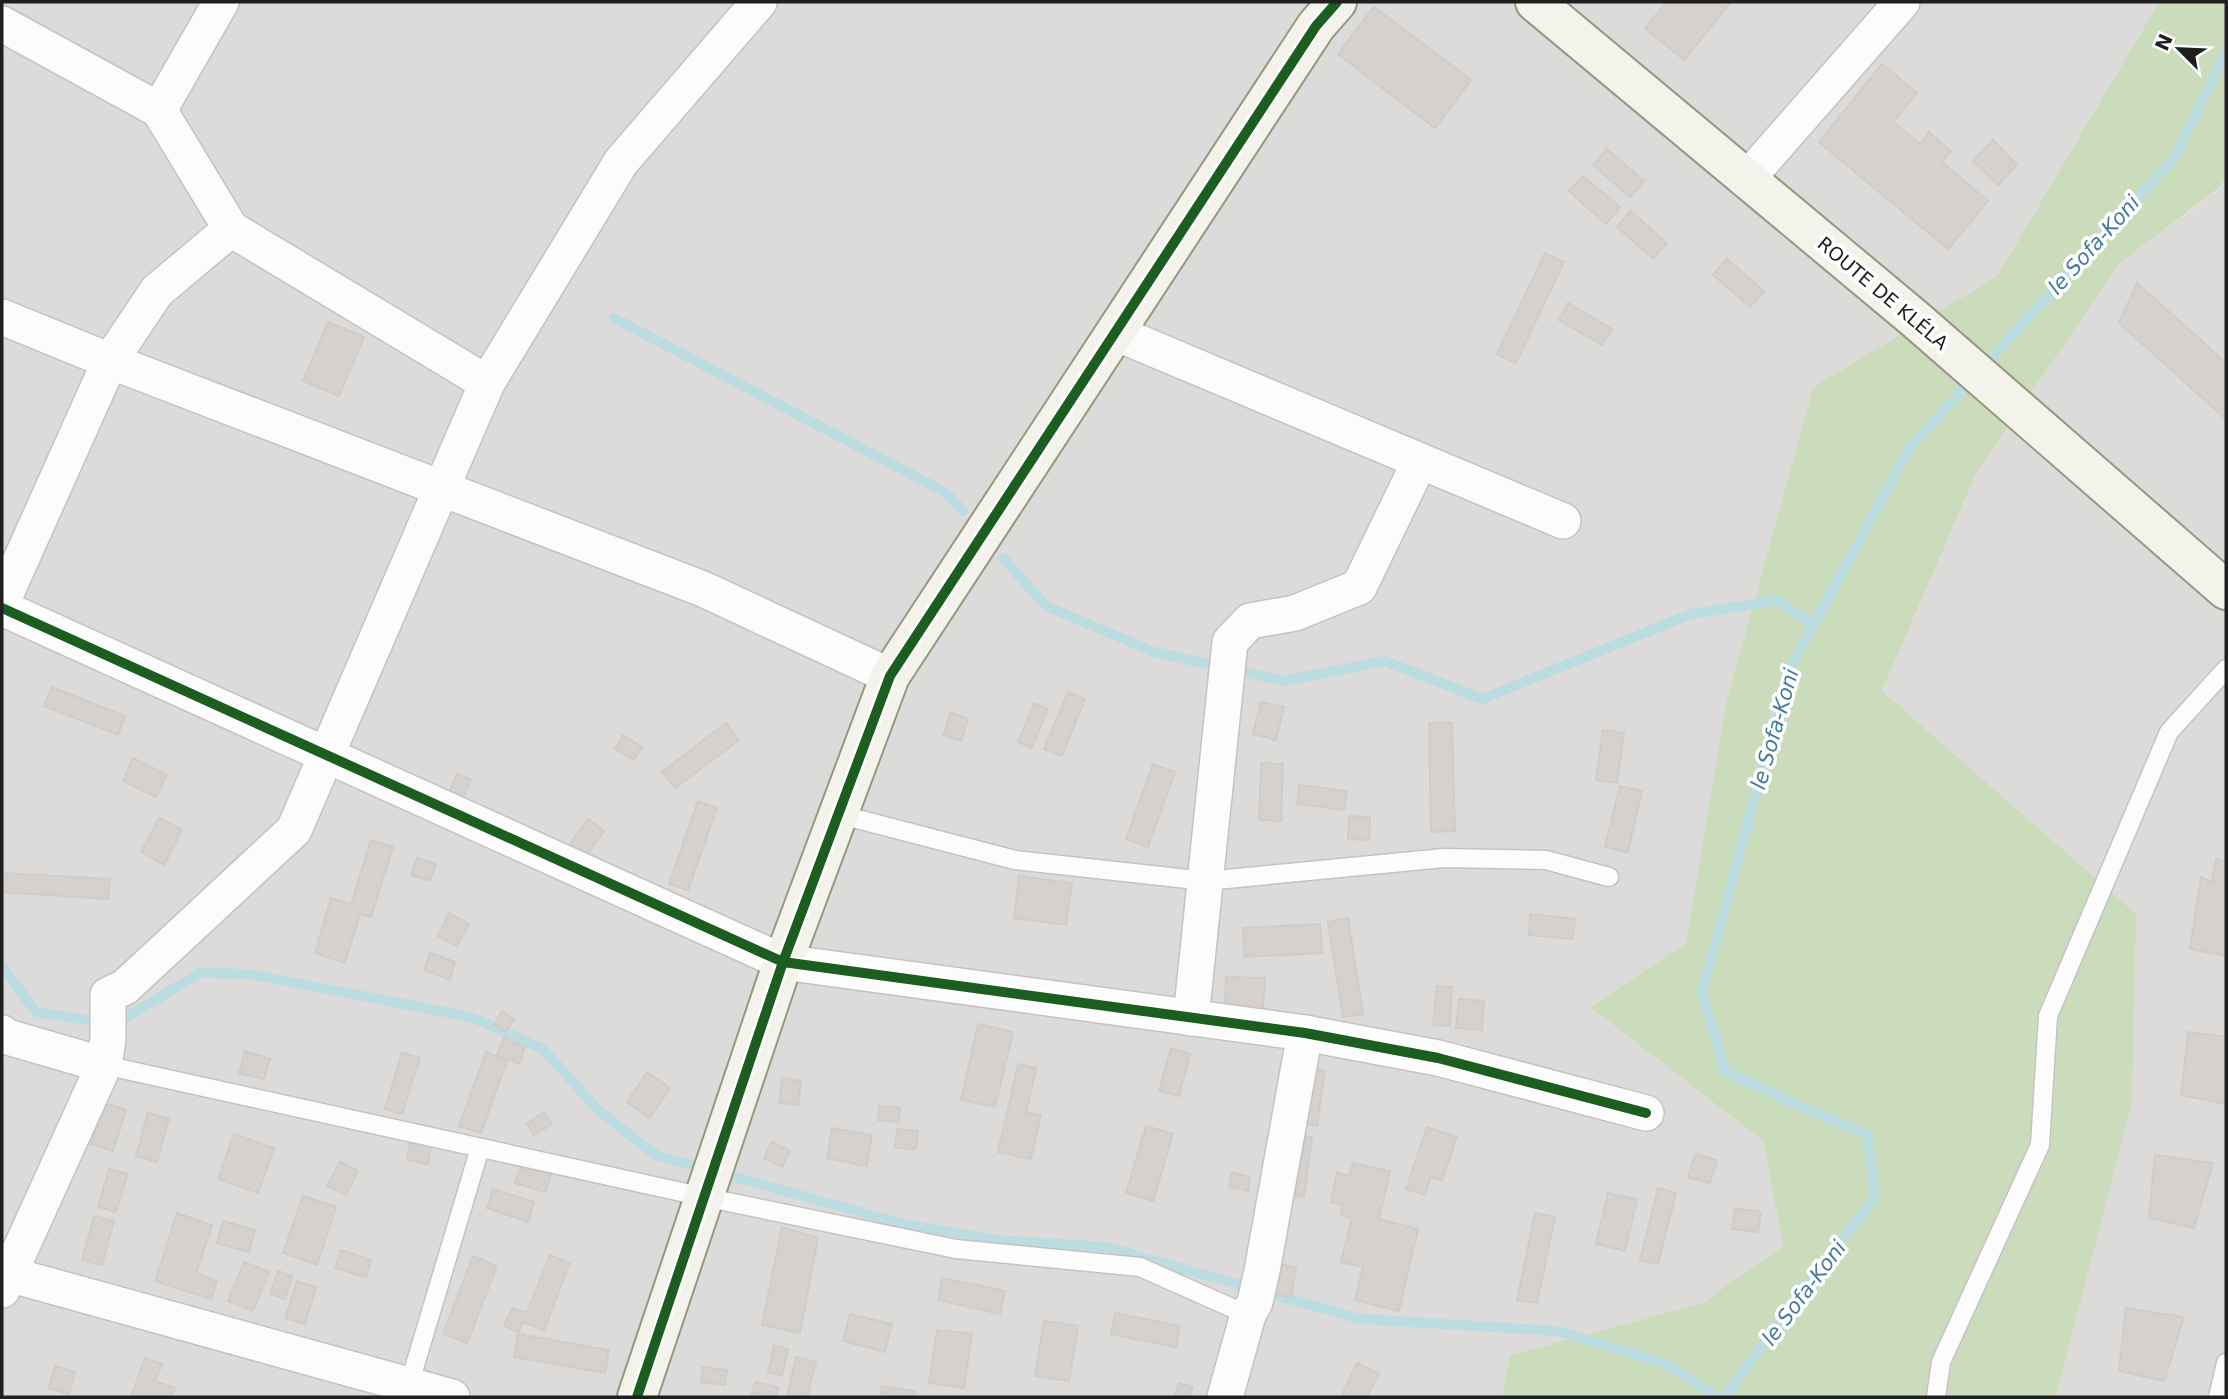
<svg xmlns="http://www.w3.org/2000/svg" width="2228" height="1399" font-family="'DejaVu Sans',sans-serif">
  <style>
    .residential { fill: #dcdbd9 }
    .forest { fill: #cbdcbd }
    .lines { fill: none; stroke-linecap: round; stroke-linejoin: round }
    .stream { stroke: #bbdce0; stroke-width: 10 }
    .building { fill: #d4d1cf; stroke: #d0ccc9; stroke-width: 2 }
    .lane-casing { stroke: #c4c3c2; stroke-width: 21 }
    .street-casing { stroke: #c4c3c2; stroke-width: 38 }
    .secondary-casing { stroke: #979780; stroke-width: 42 }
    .lane { stroke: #fcfcfc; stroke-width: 18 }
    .street { stroke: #fcfcfc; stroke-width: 35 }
    .secondary { stroke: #f4f3eb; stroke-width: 38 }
    .cycleway-casing { stroke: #fff; stroke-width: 15 }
    .cycleway { stroke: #1b5e20; stroke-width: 10 }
    .labels { text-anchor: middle; stroke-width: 7; stroke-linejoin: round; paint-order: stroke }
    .street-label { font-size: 19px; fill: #1f1f1f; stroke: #fff }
    .water-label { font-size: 21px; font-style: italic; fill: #467b9e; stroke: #fff }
  </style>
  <rect width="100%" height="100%" fill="#edebe8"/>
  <g class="residential">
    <path d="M2,2h2157l-162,274 -184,111 -86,312 -41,245 -96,63 173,134 20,105 -81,57 -192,52 -8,42h-1500z"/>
    <path d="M2226,178v1219h-170l76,-293 -250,-413 94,-217 143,-210 100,-75z"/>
  </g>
  <path class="forest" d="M2159,2h67v176l-7,10 -100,76 -143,210 -94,217 254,223 -4,190 -76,293h-554l8,-42 192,-52 81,-57 -20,-105 -173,-134 96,-64 41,-244 86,-312 184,-111z"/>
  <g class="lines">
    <g class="stream">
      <path d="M614,318l331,174 18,19"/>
      <path d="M1003,558l43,48 108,46 130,29 101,-20 97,38 209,-85 87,-14 35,26"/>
      <path d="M2,966l34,46 79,12 85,-51 49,1 222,43 72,32 57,63 56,43 247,69 93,16 110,7 254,72 198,12 109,33 49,33"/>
      <path d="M1725,1397l57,-80 93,-120 -8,-63 -64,-26 -78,-37 -23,-79 87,-322 121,-223 264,-289 52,-106"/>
    </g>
  </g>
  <g class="building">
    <path d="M1667,2h64l-47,58 -39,-32z"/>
    <path d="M1374,7l97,73 -36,48 -97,-74z"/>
    <path d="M1882,64l35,29 -24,29 27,22 9,-12 22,19 -9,11 46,39 -40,48 -129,-107z"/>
    <path d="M1993,140l24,25 -19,20 -25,-24z"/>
    <path d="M1607,149l37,32 -14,16 -37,-32z"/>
    <path d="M1583,176l37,31 -14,17 -37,-33z"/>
    <path d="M1630,211l37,32 -14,16 -36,-32z"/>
    <path d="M1545,253l19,9 -48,101 -19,-9z"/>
    <path d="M1727,259l37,32 -14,16 -37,-32z"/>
    <path d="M2137,283l89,80v56l-107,-96z"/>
    <path d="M1568,303l44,26 -10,16 -43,-25z"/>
    <path d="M328,322l36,15 -25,59 -36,-15z"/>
    <path d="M52,687l73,29 -7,19 -74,-29z"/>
    <path d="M1068,692l17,7 -23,57 -18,-7z"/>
    <path d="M1261,702l23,5 -8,33 -23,-6z"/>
    <path d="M1034,703l14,6 -16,39 -14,-6z"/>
    <path d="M951,712l17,7 -7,22 -18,-6z"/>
    <path d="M726,723l13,17 -64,48 -13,-16z"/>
    <path d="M1429,723h23l3,108 -24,1z"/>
    <path d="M1603,730l21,3 -7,50 -21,-3z"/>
    <path d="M623,735l19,12 -8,13 -19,-11z"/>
    <path d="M133,758l34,17 -11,22 -33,-16z"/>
    <path d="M1261,763l22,1 -2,57 -22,-1z"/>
    <path d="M1153,764l22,8 -27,75 -22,-8z"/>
    <path d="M457,774l14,5 -14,33 -14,-6z"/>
    <path d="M1299,785l48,6 -3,19 -47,-6z"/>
    <path d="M1620,786l22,5 -14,61 -23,-5z"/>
    <path d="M698,801l19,7 -29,82 -19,-6z"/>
    <path d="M1349,816l21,1 -1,23 -21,-1z"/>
    <path d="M159,818l23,12 -18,35 -23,-13z"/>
    <path d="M588,819l16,12 -21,29 -16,-12z"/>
    <path d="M371,840l22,7 -22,70 -11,-3 -15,49 -30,-10 16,-55 20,6z"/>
    <path d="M417,858l19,6 -6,17 -19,-6z"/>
    <path d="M2216,859l10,3v94l-36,-7 11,-72 11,5z"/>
    <path d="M2,873l108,6 -2,20 -106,-7z"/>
    <path d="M1019,876l53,7 -6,42 -52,-7z"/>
    <path d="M449,913l20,11 -12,22 -19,-10z"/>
    <path d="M1530,914l45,5 -2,20 -44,-4z"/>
    <path d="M1348,918l15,96 -20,3 -15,-95z"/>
    <path d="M1320,924l2,29 -78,4 -1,-29z"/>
    <path d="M430,953l25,9 -5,18 -26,-10z"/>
    <path d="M1226,977l39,1 -3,45 -38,-1z"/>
    <path d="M1437,986l15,1 -2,39 -17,-1z"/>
    <path d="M1459,999l25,2 -2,29 -26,-2z"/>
    <path d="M502,1011l12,8 -8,13 -12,-7z"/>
    <path d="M978,1024l35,8 -18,75 -34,-7z"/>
    <path d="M2188,1032l38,5v67l-45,-9z"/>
    <path d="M504,1038l21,9 -6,17 -22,-9z"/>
    <path d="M1171,1048l19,6 -11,42 -20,-5z"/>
    <path d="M245,1051l25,8 -6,20 -25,-6z"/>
    <path d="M486,1052l21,9 -26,72 -22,-7z"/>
    <path d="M402,1053l18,5 -18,56 -17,-5z"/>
    <path d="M1018,1064l18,4 -10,44 15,3 -10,44 -33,-7z"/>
    <path d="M1302,1067l23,4 -8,55 -22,-3z"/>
    <path d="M647,1072l23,16 -20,30 -23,-16z"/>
    <path d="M782,1078l19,3 -3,24 -19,-2z"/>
    <path d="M105,1103l21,7 -13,41 -22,-7z"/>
    <path d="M879,1106l21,2 -1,14 -21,-2z"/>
    <path d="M544,1112l8,12 -18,11 -7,-11z"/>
    <path d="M148,1113l21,6 -12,43 -21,-6z"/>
    <path d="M1146,1126l27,8 -20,67 -27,-8z"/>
    <path d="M1427,1127l30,10 -15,43 -11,-3 -6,18 -19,-6z"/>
    <path d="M832,1128l40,7 -5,31 -40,-8z"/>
    <path d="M897,1129l21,2 -2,18 -21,-1z"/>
    <path d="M234,1134l40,14 -16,45 -40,-14z"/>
    <path d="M1291,1134l21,3 -8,60 -22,-3z"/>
    <path d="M772,1142l18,9 -8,16 -18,-9z"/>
    <path d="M410,1143l21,4 -3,17 -21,-4z"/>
    <path d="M1695,1154l22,6 -7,23 -22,-6z"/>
    <path d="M2155,1155l58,8 -19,65 -45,-10z"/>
    <path d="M340,1162l18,9 -12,24 -19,-9z"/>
    <path d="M522,1163l30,9 -7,20 -30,-9z"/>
    <path d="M1353,1163l37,8 -11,48 39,10 -19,82 -44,-11 8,-33 -22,-5 11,-44 -11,-3 2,-10 -12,-3 6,-29 13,3z"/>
    <path d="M109,1169l19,5 -12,38 -18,-5z"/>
    <path d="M1232,1173l18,4 -2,14 -19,-4z"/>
    <path d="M1658,1188l18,5 -18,71 -18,-4z"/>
    <path d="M493,1189l41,13 -6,20 -41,-14z"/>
    <path d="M1608,1193l29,6 -12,52 -29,-7z"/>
    <path d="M303,1196l33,11 -19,58 -34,-12z"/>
    <path d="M1735,1208l26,4 -3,20 -26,-3z"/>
    <path d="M177,1213l35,12 -16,48 21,8 -6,18 -56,-18z"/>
    <path d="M1535,1213l20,4 -18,86 -20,-3z"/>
    <path d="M94,1216l20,5 -12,44 -20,-5z"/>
    <path d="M223,1221l32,9 -6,22 -32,-9z"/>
    <path d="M782,1227l36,11 -18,95 -38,-8z"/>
    <path d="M341,1250l30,10 -5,17 -31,-9z"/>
    <path d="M550,1255l20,8 -26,67 -21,-8 -4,10 -15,-6 8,-18 15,5z"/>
    <path d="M473,1256l24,10 -30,77 -24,-9z"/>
    <path d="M244,1262l25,10 -16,39 -25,-10z"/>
    <path d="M1278,1264l18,3 -5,30 -18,-3z"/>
    <path d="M278,1271l14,5 -7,23 -15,-5z"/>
    <path d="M942,1278l63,13 -5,23 -62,-14z"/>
    <path d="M297,1281l19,6 -11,37 -20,-6z"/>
    <path d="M2126,1308l58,9 -20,64 -45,-10z"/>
    <path d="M1115,1313l65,13 -4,21 -65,-13z"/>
    <path d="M850,1314l42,10 -7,28 -42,-11z"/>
    <path d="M1044,1321l34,5 -9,55 -34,-5z"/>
    <path d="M937,1330l35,4 -8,54 -35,-5z"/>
    <path d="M518,1334l91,16 -4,23 -91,-16z"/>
    <path d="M774,1346l14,3 -6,26 -14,-3z"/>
    <path d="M796,1357l20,5 -9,35h-20z"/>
    <path d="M145,1358l17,6 -7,17 20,7 -4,9h-40z"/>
    <path d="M1357,1363l22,11 -12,23h-20l-5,-2z"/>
    <path d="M55,1366l20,6 -6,22 -20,-6z"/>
    <path d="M703,1367l24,3 -2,15 -24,-3z"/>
    <path d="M755,1382l23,5 -2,10h-25z"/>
    <path d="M1179,1383l14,4 -3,10h-16z"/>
    <path d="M882,1386l33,5 -1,6h-34z"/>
  </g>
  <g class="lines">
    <defs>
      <g id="lane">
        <path d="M838,814l177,46 191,21 238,-23 102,2 63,17"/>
        <path d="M104,1065l600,132 252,52 184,18 108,48"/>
        <path d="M409,1385l71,-237"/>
        <path d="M1936,1397l5,-35 99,-217 8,-129 121,-284 57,-63"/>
        <path d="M2218,1397l8,-34"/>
      </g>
      <g id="street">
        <path d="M2,24l157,86 72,119 256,154"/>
        <path d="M159,110l62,-108"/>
        <path d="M1746,180l156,-178"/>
        <path d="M2,317l108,44 593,228 187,87"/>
        <path d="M1116,333l447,188"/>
        <path d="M2,602l108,-241 47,-70 74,-62"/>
        <path d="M2,608l781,354 522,71 133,25 208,55"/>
        <path d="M1191,1018l39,-376 20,-21 45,-8 64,-26 61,-126"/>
        <path d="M2,1033l2,3 100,29 -102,225"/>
        <path d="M104,1065l4,-26v-44l17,-8 169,-157 193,-447 134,-221 138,-160"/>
        <path d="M8,1274l444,123"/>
        <path d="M1225,1397l23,-82 7,-13 7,-31 43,-238"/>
      </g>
      <g id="secondary">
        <path d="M1535,2l380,317 311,271"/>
        <path d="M637,1397l146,-435 107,-286 426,-650 21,-24"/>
      </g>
    </defs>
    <use href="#lane" class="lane-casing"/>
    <use href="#street" class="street-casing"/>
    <use href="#secondary" class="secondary-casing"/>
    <use href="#lane" class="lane"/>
    <use href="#street" class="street"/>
    <use href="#secondary" class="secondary"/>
    <defs>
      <g id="cycleway">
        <path d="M2,608l781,354 522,71 133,25 208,55"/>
        <path d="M637,1397l146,-435 107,-286 426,-650 21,-24"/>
      </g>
    </defs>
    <use href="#cycleway" class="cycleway-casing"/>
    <use href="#cycleway" class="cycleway"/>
  </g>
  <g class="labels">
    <g class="street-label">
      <text transform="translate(1883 293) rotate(40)" y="7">ROUTE DE KLÉLA</text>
    </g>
    <g class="water-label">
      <text transform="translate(2094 245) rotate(-48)" y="7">le Sofa-Koni</text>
      <text transform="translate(1775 729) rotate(-74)" y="7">le Sofa-Koni</text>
      <text transform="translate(1804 1293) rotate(-53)" y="7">le Sofa-Koni</text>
    </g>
  </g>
  <rect width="2228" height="1399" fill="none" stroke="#1f1f1f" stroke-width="7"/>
  <g transform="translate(2179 49) rotate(294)" stroke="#ffffff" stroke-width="5" paint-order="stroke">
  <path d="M0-5L12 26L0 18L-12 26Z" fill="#1f1f1f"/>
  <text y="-10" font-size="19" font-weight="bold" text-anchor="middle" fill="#1f1f1f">N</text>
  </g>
</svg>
